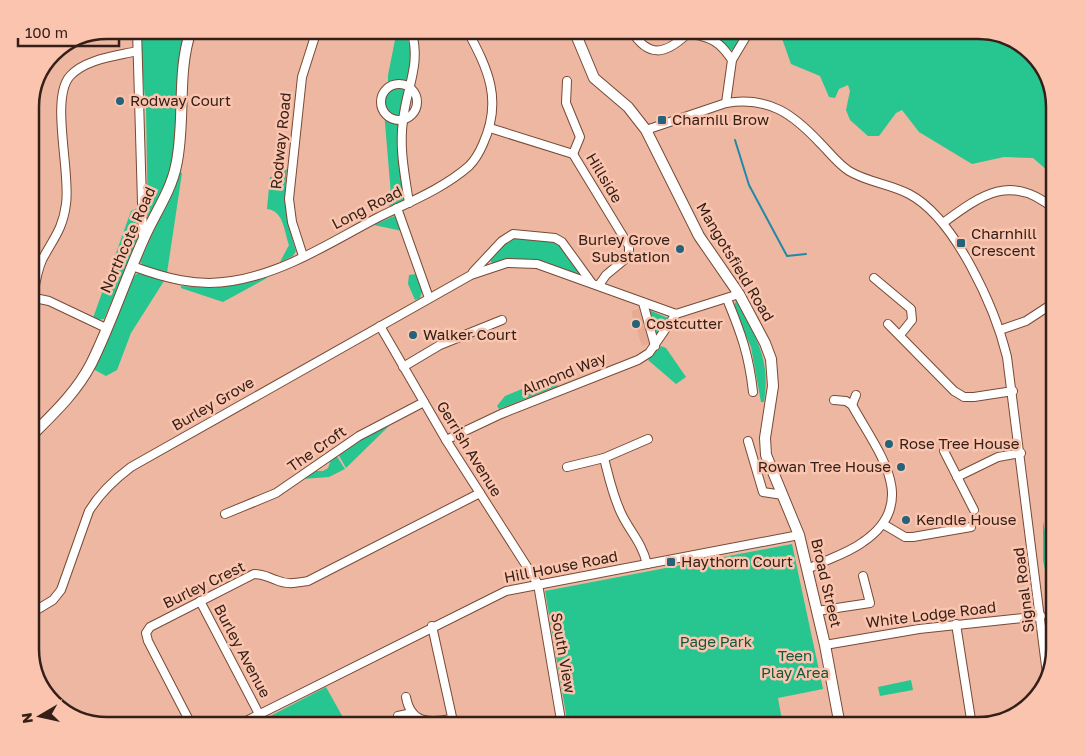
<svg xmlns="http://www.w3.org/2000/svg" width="1085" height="756" font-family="'Golos Text',sans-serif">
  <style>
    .built { fill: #e6ab92 }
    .green { fill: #27c58f }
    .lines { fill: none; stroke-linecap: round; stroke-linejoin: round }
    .stream { stroke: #2288a8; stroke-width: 2 }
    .street-casing { stroke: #774a36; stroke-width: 10 }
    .secondary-casing { stroke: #774a36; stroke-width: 12 }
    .street { stroke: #fff; stroke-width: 8 }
    .secondary { stroke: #fff; stroke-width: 10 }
    .poi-dot { fill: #246379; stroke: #fac4ae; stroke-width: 2 }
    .labels { text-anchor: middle; stroke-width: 5; stroke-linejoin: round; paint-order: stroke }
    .poi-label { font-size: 15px; fill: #342018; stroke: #fac4ae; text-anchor: start }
    .street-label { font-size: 15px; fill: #342018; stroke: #fac4ae }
    .park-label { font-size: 15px; fill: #13573e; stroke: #fac4ae }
    .rim { fill: none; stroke: #342018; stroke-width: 2.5 }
  </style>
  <rect width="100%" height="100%" fill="#edb7a1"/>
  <path class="built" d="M639,309l10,35 -7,2 -11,-35z"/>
  <g class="green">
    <path d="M147,30l38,1c-7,41 -4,82 -10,122 -4,24 -17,46 -27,67l-2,-110 -6,-66 1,-10z"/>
    <path d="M397,30h9l6,28 -10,50 2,89 -1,4 -14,7 2,-13 -8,-96 5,-8v-16z"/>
    <path d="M688,30h52l3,3 -4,12 -7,5 -24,-16z"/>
    <path d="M779,30h199l43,13 26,29 8,34v71l-22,-19 -29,-1 -32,7 -53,-32 -17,-22 -6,3 -17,23h-11l-18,-16 -4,-10 4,-19 -2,-6 -9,4 -4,9 -6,-1 -9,-21 -29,-12z"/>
    <path d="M287,169c-4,29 0,55 9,82l-3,5 -13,6 9,-17c-5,-14 -5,-34 -22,-36l3,-32h7z"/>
    <path d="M179,172l3,1 -15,100 -22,-6 -5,-5z"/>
    <path d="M140,207l-2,33 -34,79 -7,1 -4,-2 38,-107z"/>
    <path d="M394,216l3,2 5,13 -28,-6z"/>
    <path d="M511,238l47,4 24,32 -2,1c-27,-9 -58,-18 -87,-11l-4,-5 16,-18z"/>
    <path d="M138,273l26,8 -33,52 -14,37 -11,6 -13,-7 41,-93z"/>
    <path d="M417,274l6,14 -3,10 -5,2 -7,-16 1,-9z"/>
    <path d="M266,276l1,2 -44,24 -42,-14v-2l33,2z"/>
    <path d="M736,301c20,36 35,58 28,101h-3l-10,-55 -18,-40z"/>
    <path d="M649,310l19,8 -12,17h-2z"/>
    <path d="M661,346l5,2 20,29 -10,7 -28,-24z"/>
    <path d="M539,382l18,2 1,2 -59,23 -2,-3 8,-10z"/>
    <path d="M392,423l-46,45 -8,-14 17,-12z"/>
    <path d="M1055,446v54l-6,-2z"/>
    <path d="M336,455l9,14 -16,8 -26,2 9,-8h11l5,-3 3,-8z"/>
    <path d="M1055,513v137l-4,11 -1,-67 -7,-34v-39l4,21h8z"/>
    <path d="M792,544l31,145 -45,9 5,28h-215l-23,-135z"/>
    <path d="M911,680l2,10 -33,6 -2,-9z"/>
    <path d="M326,687l19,34 6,5h-100z"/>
  </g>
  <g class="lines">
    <path class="stream" d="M735,140l14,45 38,71 19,-2"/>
    <defs>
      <g id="street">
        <path d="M137,30l6,207"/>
        <path d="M631,30c17,28 34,25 56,4"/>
        <path d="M681,30c7,4 12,4 20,6 15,3 23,12 31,24l-6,43"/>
        <path d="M732,60l18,-30"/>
        <path d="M567,81l-1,22 14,34 -7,17"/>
        <circle cx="399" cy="102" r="18"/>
        <path d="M490,128l83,26 56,92v10l-23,19 -7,10"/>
        <path d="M646,130l80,-27c43,-7 67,11 95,41 9,9 17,20 28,27 18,11 41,13 60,23 46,24 86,114 98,163l40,317"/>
        <path d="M409,203c-4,-27 -10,-55 -6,-82 3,-33 19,-57 8,-91"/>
        <path d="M397,208l32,90"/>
        <path d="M943,223c38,-28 69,-51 112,-13"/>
        <path d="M303,256l-11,-34 -3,-23 13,-122 15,-47"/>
        <path d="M132,266c33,12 64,21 100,15 52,-8 99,-39 145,-63 30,-15 66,-29 92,-52 5,-5 11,-15 14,-22 20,-44 5,-75 -16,-114"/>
        <path d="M473,272l29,-31 11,-7 42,4 7,4 29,40"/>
        <path d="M874,278l37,31 1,11 -12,15"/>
        <path d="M30,297l19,4 57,27"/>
        <path d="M33,297c2,-12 4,-26 9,-37 11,-21 21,-31 24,-56 5,-31 -16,-106 4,-128 15,-17 46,-20 67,-25"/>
        <path d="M727,299c14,34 22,56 26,93"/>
        <path d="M643,303l12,43"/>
        <path d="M888,324l66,67 10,6h10l39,-6"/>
        <path d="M380,326l66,114 92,144 24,142"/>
        <path d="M1000,330l26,-9 29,-19"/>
        <path d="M403,367l37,-22 62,-25"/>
        <path d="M852,405l4,-10"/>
        <path d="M446,440l55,-26 137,-54 11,-7 27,-39"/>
        <path d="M748,441l15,51 20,3"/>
        <path d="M944,451l30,59"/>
        <path d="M604,458c5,20 9,39 18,57 9,18 20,28 25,49"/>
        <path d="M567,467l37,-9 44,-19"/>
        <path d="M957,477l41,-20 23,-4"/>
        <path d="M225,514l51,-21 83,-57 65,-34"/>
        <path d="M883,524l22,13h8l58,-10"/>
        <path d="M808,569c17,-9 39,-15 55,-27 59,-40 14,-91 -11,-137l-6,-4 -12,-1"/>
        <path d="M200,601l59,113"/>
        <path d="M817,611l53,-8 -7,-27"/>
        <path d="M30,614l23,-14 8,-10 28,-79c11,-18 26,-32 42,-44l340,-192 36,-12 30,1 139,50 63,-20"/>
        <path d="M956,624l16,102"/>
        <path d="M432,626l22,100"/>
        <path d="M825,645l94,-16 122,-13"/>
        <path d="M406,697c5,27 23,26 46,22"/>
        <path d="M398,716l14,-3"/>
        <path d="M192,726l-44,-85 -2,-8 4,-6 104,-53c10,0 13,3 22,6 11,5 20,3 32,1l172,-88"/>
        <path d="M236,726l270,-135 293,-56"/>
      </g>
      <g id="secondary">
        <path d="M574,30l20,48 34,29 18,23 53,106 40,58 26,49 6,16 2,27 -8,52 1,17 33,80 26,110 15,81"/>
        <path d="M30,437c22,-22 46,-44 61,-73 20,-40 34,-84 53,-126 10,-23 27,-47 32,-72 10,-45 0,-92 15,-136"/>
        <path d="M38,679l7,14"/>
      </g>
    </defs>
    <use href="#street" class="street-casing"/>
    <use href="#secondary" class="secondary-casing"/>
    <use href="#street" class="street"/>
    <use href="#secondary" class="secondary"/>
  </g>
  <g class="poi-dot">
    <circle cx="120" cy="101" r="5"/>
    <rect x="657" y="115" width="10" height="10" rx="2.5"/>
    <rect x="956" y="238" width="10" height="10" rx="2.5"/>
    <circle cx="680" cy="249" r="5"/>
    <circle cx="636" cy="324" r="5"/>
    <circle cx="413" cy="335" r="5"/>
    <circle cx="889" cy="444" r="5"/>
    <circle cx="901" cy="467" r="5"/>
    <circle cx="906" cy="520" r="5"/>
    <rect x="666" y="557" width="10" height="10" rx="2.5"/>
  </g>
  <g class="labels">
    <g class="poi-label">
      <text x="130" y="106">Rodway Court</text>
      <text x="672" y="125">Charnill Brow</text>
      <text x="971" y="239">Charnhill<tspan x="971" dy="17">Crescent</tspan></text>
      <text x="670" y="245" text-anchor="end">Burley Grove<tspan x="670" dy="17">Substation</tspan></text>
      <text x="646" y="329">Costcutter</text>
      <text x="423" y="340">Walker Court</text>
      <text x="899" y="449">Rose Tree House</text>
      <text x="891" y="472" text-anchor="end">Rowan Tree House</text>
      <text x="916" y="525">Kendle House</text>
      <text x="681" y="567">Haythorn Court</text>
    </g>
    <g class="street-label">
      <text transform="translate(281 141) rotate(-84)" y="5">Rodway Road</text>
      <text transform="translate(604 178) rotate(59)" y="5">Hillside</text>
      <text transform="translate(367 208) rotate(-27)" y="5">Long Road</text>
      <text transform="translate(128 240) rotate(-66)" y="5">Northcote Road</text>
      <text transform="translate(735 262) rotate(59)" y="5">Mangotsfield Road</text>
      <text transform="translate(564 374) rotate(-22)" y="5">Almond Way</text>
      <text transform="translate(213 404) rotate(-30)" y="5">Burley Grove</text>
      <text transform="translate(317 449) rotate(-35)" y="5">The Croft</text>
      <text transform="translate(469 449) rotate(58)" y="5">Gerrish Avenue</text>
      <text transform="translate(561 567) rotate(-11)" y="5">Hill House Road</text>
      <text transform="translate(826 583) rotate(77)" y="5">Broad Street</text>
      <text transform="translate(204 585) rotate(-26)" y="5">Burley Crest</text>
      <text transform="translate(1024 590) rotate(-97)" y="5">Signal Road</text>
      <text transform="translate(931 615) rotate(-7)" y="5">White Lodge Road</text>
      <text transform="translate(242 651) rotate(62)" y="5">Burley Avenue</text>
      <text transform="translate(563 653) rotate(80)" y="5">South View</text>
    </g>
    <g class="park-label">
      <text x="716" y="647">Page Park</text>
      <text x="795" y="661">Teen<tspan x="795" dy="17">Play Area</tspan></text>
    </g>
  </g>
  <path d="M0 0H1085V756H0ZM107 39H978A68 68 0 0 1 1046 107V649A68 68 0 0 1 978 717H107A68 68 0 0 1 39 649V107A68 68 0 0 1 107 39Z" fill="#fac4ae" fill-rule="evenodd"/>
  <path class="rim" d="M107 39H978A68 68 0 0 1 1046 107V649A68 68 0 0 1 978 717H107A68 68 0 0 1 39 649V107A68 68 0 0 1 107 39Z"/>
  <g transform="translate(40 716) rotate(261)" stroke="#fac4ae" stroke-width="4" paint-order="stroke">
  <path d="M0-4L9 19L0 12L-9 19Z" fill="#342018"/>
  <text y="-8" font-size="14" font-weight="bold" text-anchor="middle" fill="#342018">N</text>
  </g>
  <path d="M18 38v8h101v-8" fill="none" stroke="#342018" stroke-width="2.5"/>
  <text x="25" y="38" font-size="15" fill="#342018" stroke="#fac4ae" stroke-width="4" paint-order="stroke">100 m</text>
</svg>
